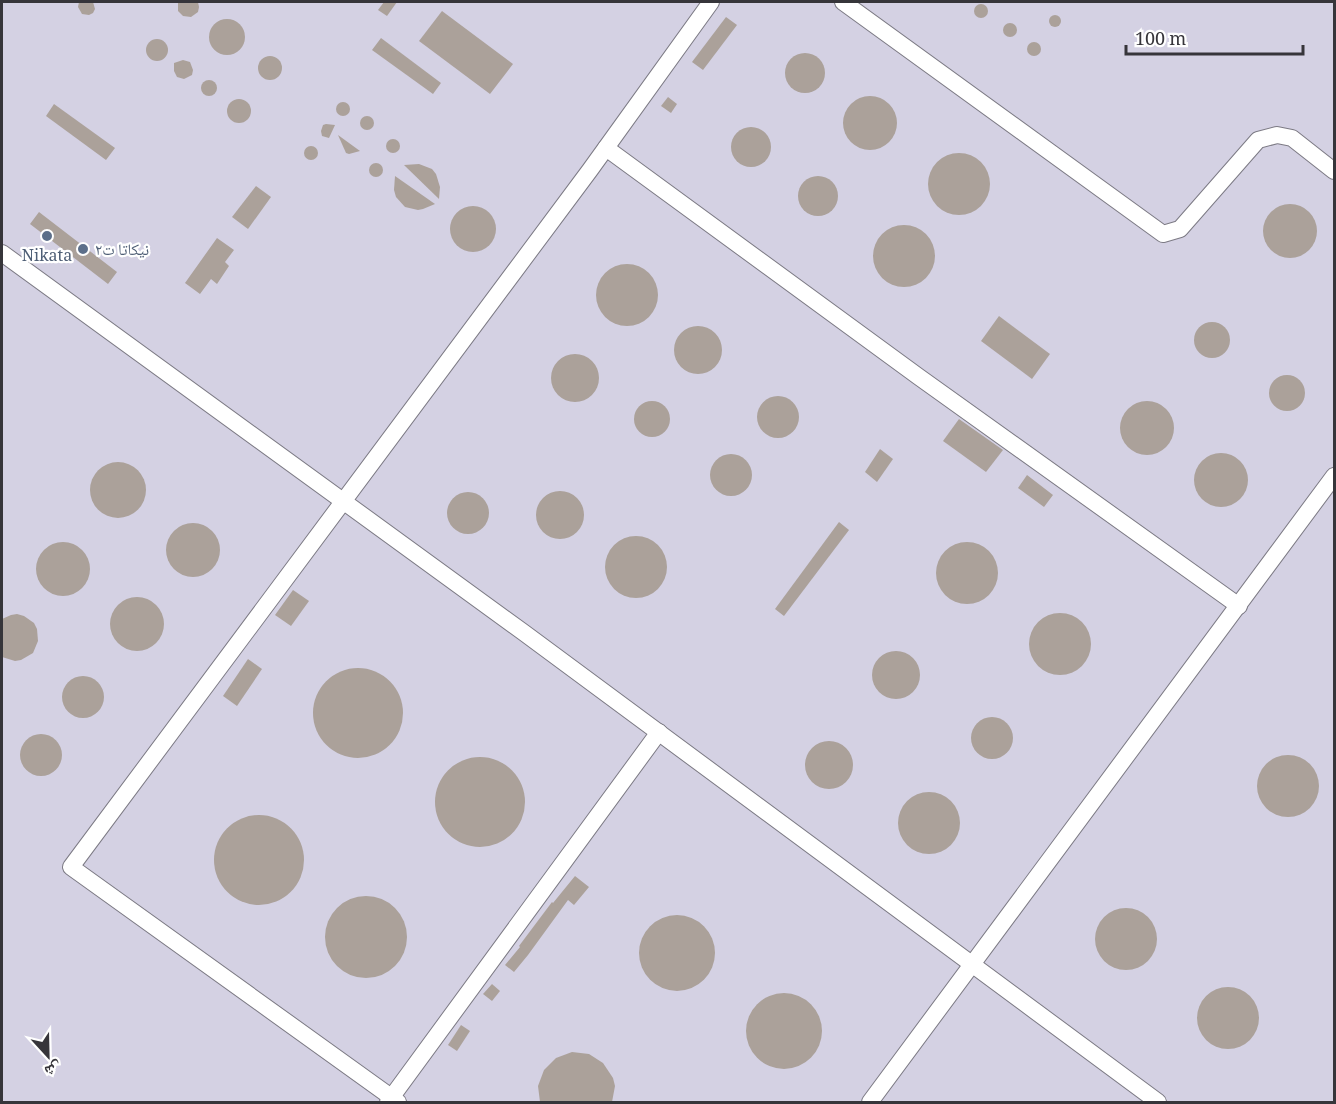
<svg xmlns="http://www.w3.org/2000/svg" width="1336" height="1104" font-family="Georgia,'Noto Naskh Arabic',serif">
  <style>
    .built { fill: #d4d1e3 }
    .building { fill: #aba19a }
    .lines { fill: none; stroke-linecap: round; stroke-linejoin: round }
    .minor-casing { stroke: #7c7a84; stroke-width: 18 }
    .minor { stroke: #fff; stroke-width: 16 }
    .service-dot { fill: #5c6f8a; stroke: #fff; stroke-width: 2 }
    .labels { text-anchor: middle; stroke-width: 4.5; stroke-linejoin: round; paint-order: stroke }
    .service-label { font-size: 16px; fill: #4e5e75; stroke: #fff; text-anchor: start }
  </style>
  <rect width="100%" height="100%" fill="#dfdde8"/>
  <rect class="built" x="2" y="2" width="1332" height="1100"/>
  <g class="building">
    <path d="M79,2h14l2,7 -2,4 -4,2 -7,-1 -4,-7z"/>
    <path d="M178,2h20l1,5 -1,5 -7,5 -8,-1 -5,-5z"/>
    <path d="M384,2h13l-10,14 -9,-6z"/>
    <circle cx="981" cy="11" r="7"/>
    <path d="M442,11l71,53 -23,30 -71,-53z"/>
    <circle cx="1055" cy="21" r="6"/>
    <path d="M726,17l11,8 -34,45 -11,-8z"/>
    <circle cx="227" cy="37" r="18"/>
    <circle cx="1010" cy="30" r="7"/>
    <path d="M381,38l60,45 -8,11 -61,-44z"/>
    <circle cx="157" cy="50" r="11"/>
    <circle cx="1034" cy="49" r="7"/>
    <circle cx="805" cy="73" r="20"/>
    <circle cx="270" cy="68" r="12"/>
    <path d="M183,60l7,2 3,8 -1,5 -8,4 -7,-2 -3,-6v-8z"/>
    <circle cx="209" cy="88" r="8"/>
    <circle cx="870" cy="123" r="27"/>
    <path d="M668,97l9,7 -6,9 -10,-7z"/>
    <circle cx="239" cy="111" r="12"/>
    <circle cx="343" cy="109" r="7"/>
    <path d="M54,104l61,44 -9,12 -60,-44z"/>
    <circle cx="367" cy="123" r="7"/>
    <path d="M326,124l9,1 -6,13 -7,-2 -1,-5 2,-6z"/>
    <circle cx="751" cy="147" r="20"/>
    <path d="M338,135l22,16 -11,3 -3,-1z"/>
    <circle cx="393" cy="146" r="7"/>
    <circle cx="311" cy="153" r="7"/>
    <circle cx="959" cy="184" r="31"/>
    <circle cx="376" cy="170" r="7"/>
    <path d="M419,164l13,5 4,5 4,13 -1,12 -35,-34z"/>
    <path d="M395,176l40,28 -12,5 -5,1 -13,-3 -9,-10 -2,-7z"/>
    <circle cx="818" cy="196" r="20"/>
    <path d="M256,186l15,11 -23,32 -16,-12z"/>
    <circle cx="1290" cy="231" r="27"/>
    <circle cx="473" cy="229" r="23"/>
    <path d="M39,212l78,60 -9,12 -78,-60z"/>
    <circle cx="904" cy="256" r="31"/>
    <path d="M217,238l17,12 -9,12 4,4 -12,18 -6,-5 -11,15 -15,-11z"/>
    <circle cx="627" cy="295" r="31"/>
    <path d="M999,316l51,38 -18,25 -51,-38z"/>
    <circle cx="1212" cy="340" r="18"/>
    <circle cx="698" cy="350" r="24"/>
    <circle cx="575" cy="378" r="24"/>
    <circle cx="1287" cy="393" r="18"/>
    <circle cx="778" cy="417" r="21"/>
    <circle cx="652" cy="419" r="18"/>
    <circle cx="1147" cy="428" r="27"/>
    <path d="M959,419l44,31 -17,22 -43,-31z"/>
    <path d="M880,449l13,10 -16,23 -12,-10z"/>
    <circle cx="1221" cy="480" r="27"/>
    <circle cx="731" cy="475" r="21"/>
    <circle cx="118" cy="490" r="28"/>
    <path d="M1027,475l26,20 -9,12 -26,-19z"/>
    <circle cx="560" cy="515" r="24"/>
    <circle cx="468" cy="513" r="21"/>
    <path d="M839,522l10,8 -65,86 -9,-7z"/>
    <circle cx="193" cy="550" r="27"/>
    <circle cx="636" cy="567" r="31"/>
    <circle cx="63" cy="569" r="27"/>
    <circle cx="967" cy="573" r="31"/>
    <path d="M293,590l16,11 -18,25 -16,-11z"/>
    <circle cx="137" cy="624" r="27"/>
    <circle cx="1060" cy="644" r="31"/>
    <path d="M17,614l7,2 10,7 3,6 1,12 -5,12 -12,7 -6,1 -13,-4v-38l9,-4z"/>
    <circle cx="896" cy="675" r="24"/>
    <path d="M248,659l14,10 -25,37 -14,-10z"/>
    <circle cx="358" cy="713" r="45"/>
    <circle cx="83" cy="697" r="21"/>
    <circle cx="992" cy="738" r="21"/>
    <circle cx="41" cy="755" r="21"/>
    <circle cx="829" cy="765" r="24"/>
    <circle cx="1288" cy="786" r="31"/>
    <circle cx="480" cy="802" r="45"/>
    <circle cx="929" cy="823" r="31"/>
    <circle cx="259" cy="860" r="45"/>
    <path d="M575,876l14,11 -15,18 -6,-5 -40,55 -14,17 -9,-7 15,-18 -1,-1 33,-44 1,1z"/>
    <circle cx="366" cy="937" r="41"/>
    <circle cx="1126" cy="939" r="31"/>
    <circle cx="677" cy="953" r="38"/>
    <path d="M492,984l8,7 -8,10 -9,-7z"/>
    <circle cx="1228" cy="1018" r="31"/>
    <circle cx="784" cy="1031" r="38"/>
    <path d="M461,1025l9,6 -13,20 -9,-6z"/>
    <path d="M572,1052l17,2 14,9 10,15 2,8 -3,16h-72l-2,-16 6,-16 12,-12z"/>
  </g>
  <g class="lines">
    <defs>
      <g id="minor">
        <path d="M843,2l320,232 17,-5 78,-89 19,-5 15,3 42,33"/>
        <path d="M606,148l313,229 320,229"/>
        <path d="M2,253l521,379 635,470"/>
        <path d="M388,1102l271,-370"/>
        <path d="M398,1102l-327,-235 519,-697 121,-168"/>
        <path d="M870,1102l464,-626"/>
      </g>
    </defs>
    <use href="#minor" class="minor-casing"/>
    <use href="#minor" class="minor"/>
  </g>
  <g class="service-dot">
    <circle cx="47" cy="236" r="6"/>
    <circle cx="83" cy="249" r="6"/>
  </g>
  <g class="labels">
    <g class="service-label">
      <text x="95" y="255">نيكاتا ت٢</text>
      <text x="47" y="261" text-anchor="middle">Nikata</text>
    </g>
  </g>
  <rect width="1336" height="1104" fill="none" stroke="#36353a" stroke-width="6"/>
  <g transform="translate(48 1056) rotate(158)" stroke="#ffffff" stroke-width="4.5" paint-order="stroke">
  <path d="M0-4.5L10 22L0 15L-10 22Z" fill="#36353a"/>
  <text y="-9" font-size="16" font-weight="bold" text-anchor="middle" fill="#36353a">ش</text>
  </g>
  <path d="M1126 45v9h177v-9" fill="none" stroke="#36353a" stroke-width="3"/>
  <text x="1135" y="45" font-size="18" fill="#36353a" stroke="#ffffff" stroke-width="4.5" paint-order="stroke">100 m</text>
</svg>
